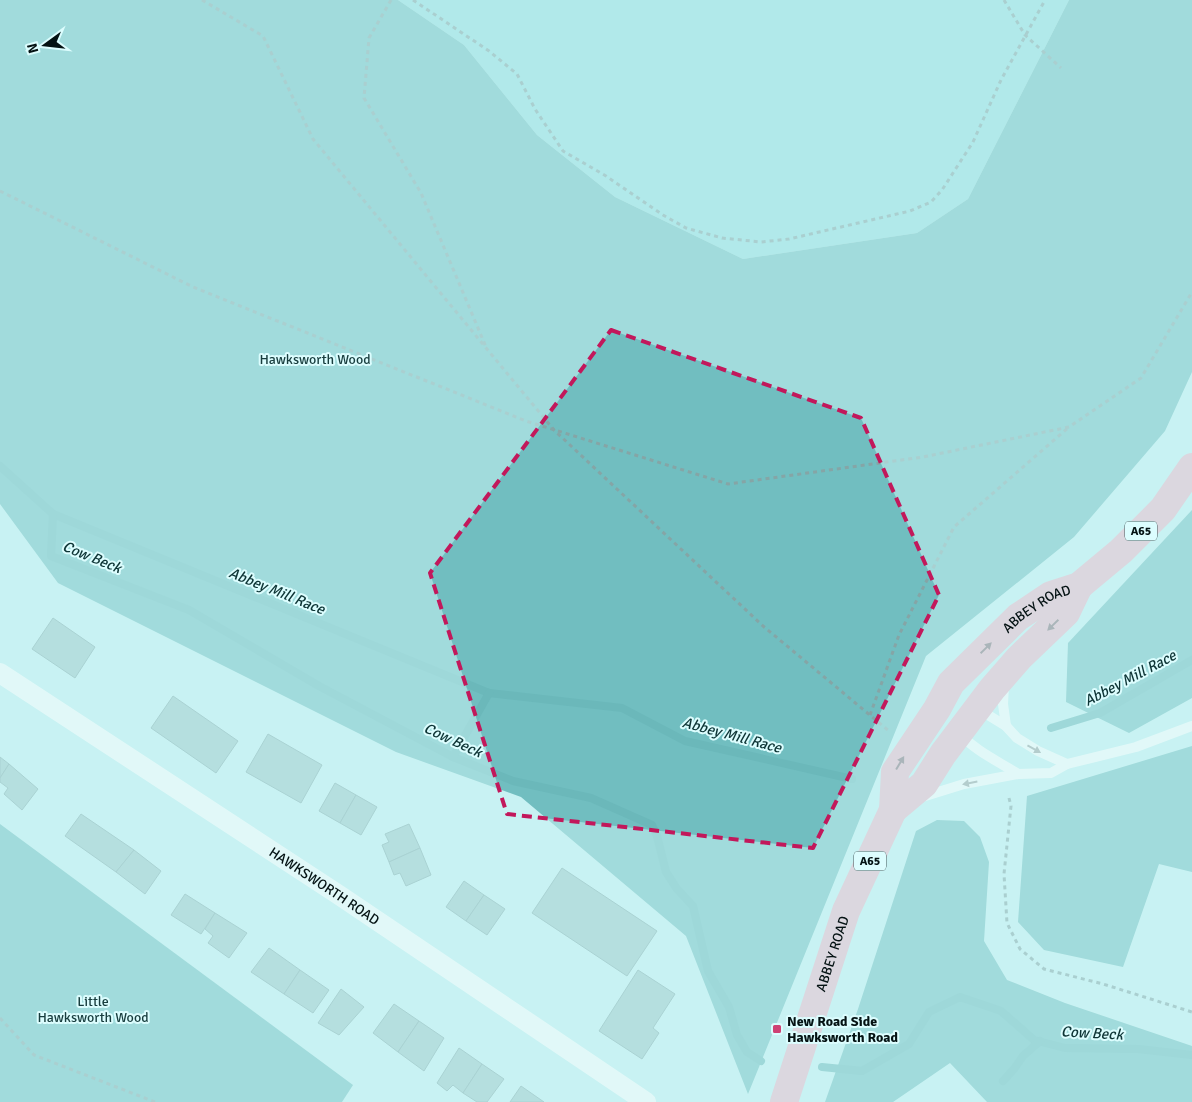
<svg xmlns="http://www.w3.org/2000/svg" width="1192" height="1102" font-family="Signika,sans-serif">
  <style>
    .green { fill: #94dedf }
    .forest { fill: #71bec0 }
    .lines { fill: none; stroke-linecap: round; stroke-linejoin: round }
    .stream { stroke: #6bb8ba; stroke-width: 8 }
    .building { fill: #9ec7c8; stroke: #84acad }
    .path { stroke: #85a5a6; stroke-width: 3; stroke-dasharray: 4 4; stroke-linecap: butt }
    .service { stroke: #fff; stroke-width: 10 }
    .minor { stroke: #fff; stroke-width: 20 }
    .primary { stroke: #f1b6c7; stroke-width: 28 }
    .oneway { fill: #866c76 }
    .oneway2 { fill: #9ba0a1 }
    .marked { fill: none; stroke: #c2185b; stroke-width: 4; stroke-dasharray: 10 6; stroke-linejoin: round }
    .poi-dot { fill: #ce4275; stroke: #dcfdfe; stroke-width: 2 }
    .labels { text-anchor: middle; stroke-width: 4; stroke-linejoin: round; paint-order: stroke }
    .shield { fill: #dcfdfe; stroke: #45585a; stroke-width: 1 }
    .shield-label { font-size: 12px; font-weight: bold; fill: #041213 }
    .park-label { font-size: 14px; fill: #183d3e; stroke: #dcfdfe }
    .street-label { font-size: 14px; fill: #041213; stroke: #dcfdfe }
    .poi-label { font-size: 14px; font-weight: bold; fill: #041213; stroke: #dcfdfe; text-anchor: start }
    .water-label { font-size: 15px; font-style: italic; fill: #0e3536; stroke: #dcfdfe }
  </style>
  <rect width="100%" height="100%" fill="#c8f2f3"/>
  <path class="green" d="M398,0h671l-101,199 -51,34 -174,26 -128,-62 -78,-62 -73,-90z"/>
  <g class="forest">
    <path d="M0,0h398l66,45 73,90 78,62 128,62 174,-26 51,-34 101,-199h123v372l-27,59 -91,106 -148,119 -178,438 -62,-158 -165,-139 -125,-45 -338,-169 -58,-79z"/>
    <path d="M1192,510v188l-63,35 -63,-31 2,-59z"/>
    <path d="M1192,746v126l-33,-8 -36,103 -79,-17 -26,-28 9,-126z"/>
    <path d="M937,820l27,1 16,16 9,25 -5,79 23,39 58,23 127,43v56h-205l-37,-39 -57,39h-68l33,-93 58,-178z"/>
    <path d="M0,824l353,261 -11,17h-342z"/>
  </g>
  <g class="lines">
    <g class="stream">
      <path d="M0,466l53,48 436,179 133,15 63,33 167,38"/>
      <path d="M53,514l-2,42 138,54 130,76 134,71 60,24 78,17 61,27 5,11 9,36 11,17 16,17 15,65 21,36 8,28 10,17 14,9"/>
      <path d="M1051,728l49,-15 92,-53"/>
      <path d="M453,757l36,-64"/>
      <path d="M822,1067l40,4 47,-27 20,-32 31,-15 41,14 33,29 31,8 73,1 54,6"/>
      <path d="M1003,1081l11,-12 9,-13 17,-15"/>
    </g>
  </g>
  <g class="building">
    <path d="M53,618l42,29 -20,31 -43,-29z"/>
    <path d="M173,696l65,45 -22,32 -65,-45z"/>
    <path d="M268,734l54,31 -21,38 -55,-31z"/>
    <path d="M0,757l9,7 -9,14z"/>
    <path d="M9,764l29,25 -16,21 -18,-16 4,-6 -8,-6v-4z"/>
    <path d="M335,783l21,12 -16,28 -21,-12z"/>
    <path d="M356,795l21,12 -16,28 -21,-12z"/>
    <path d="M81,814l53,36 -18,22 -51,-36z"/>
    <path d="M409,824l11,24 -31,14 -7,-17 7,-3 -4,-8z"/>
    <path d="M420,848l11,27 -25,11 -6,-13 -6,2 -5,-13z"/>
    <path d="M134,850l27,21 -16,23 -29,-22z"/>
    <path d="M562,868l95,63 -30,45 -95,-63z"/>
    <path d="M464,881l20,14 -18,26 -20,-14z"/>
    <path d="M185,894l30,19 -14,21 -30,-19z"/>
    <path d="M484,895l21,14 -18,26 -21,-14z"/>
    <path d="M215,913l32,20 -18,25 -21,-15 5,-7 -8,-7z"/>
    <path d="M269,948l31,22 -16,24 -33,-22z"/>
    <path d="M300,970l29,20 -16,23 -29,-19z"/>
    <path d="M638,970l37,24 -22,34 6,5 -17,26 -43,-28z"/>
    <path d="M341,989l23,18 -25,28 -21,-12z"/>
    <path d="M394,1004l25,17 -21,31 -25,-19z"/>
    <path d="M419,1021l25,17 -20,33 -26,-19z"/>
    <path d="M459,1048l23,16 -19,29 -10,-8 -6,6 -10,-8z"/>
    <path d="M482,1064l22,15 -17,23h-10l-14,-9z"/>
    <path d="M521,1086l23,16h-34z"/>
  </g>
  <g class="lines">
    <g class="path">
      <path d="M202,0l61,36 50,103 241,291 209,196 126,105"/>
      <path d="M391,0l-22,38 -5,60 57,95 65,154"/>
      <path d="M413,0l76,51 28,23 18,35 28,42 43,25 57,39 23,13 36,10 39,4 28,-3 121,-28 21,-9 11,-12 31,-48 28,-62 44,-80"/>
      <path d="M1004,0l21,35 36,33"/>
      <path d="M0,191l193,96 333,134 202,63 195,-27 146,-30 72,-49 51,-86"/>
      <path d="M870,715l29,-80 55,-108 115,-100"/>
      <path d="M1009,798l2,8 -7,68 3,49 13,26 24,20 59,15 89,28"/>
      <path d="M0,1018l34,37 121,47"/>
    </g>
    <g class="service">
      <path d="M1004,685l-1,19 3,22"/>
      <path d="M976,711l12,4 18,11 11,12 21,13 29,13"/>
      <path d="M960,734c17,18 38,27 58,40"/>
      <path d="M922,797l42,-13 54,-10 33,-1 16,-9 69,-17 56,-21"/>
    </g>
    <path class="minor" id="s1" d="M0,673l339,222 307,207"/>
    <g class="primary">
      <path d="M893,810l31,-26 19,-30 49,-65 27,-31 47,-45 13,-27"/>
      <path id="s2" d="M784,1102l62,-191 47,-101 2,-38 42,-63 14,-26 67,-66 33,-22 28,-9 42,-35 42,-42 29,-42"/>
    </g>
  </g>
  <defs><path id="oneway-solid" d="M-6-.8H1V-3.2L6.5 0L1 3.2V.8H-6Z" transform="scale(1.25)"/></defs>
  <g class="oneway">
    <use href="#oneway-solid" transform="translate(1053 625) rotate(136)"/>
    <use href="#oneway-solid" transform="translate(986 648) rotate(-44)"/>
    <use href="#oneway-solid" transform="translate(900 763) rotate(-59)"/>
  </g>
  <g class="oneway2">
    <use href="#oneway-solid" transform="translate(1034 749) rotate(29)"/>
    <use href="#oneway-solid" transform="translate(970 783) rotate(169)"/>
  </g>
  <path d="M0 0H1192V1102H0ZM611,330l250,88 78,177 -126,253 -306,-34 -77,-241z" fill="#c8f2f3" fill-opacity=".55" fill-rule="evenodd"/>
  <path class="marked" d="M611,330l250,88 78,177 -126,253 -306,-34 -77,-241z"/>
  <rect class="poi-dot" x="772" y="1024" width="10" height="10" rx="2.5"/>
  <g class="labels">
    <g class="shield">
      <rect x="1125" y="521.5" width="32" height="19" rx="4"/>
      <rect x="854" y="851.5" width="32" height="19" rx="4"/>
    </g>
    <g class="shield-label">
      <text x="1141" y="535">A65</text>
      <text x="870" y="865">A65</text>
    </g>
    <g class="park-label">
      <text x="315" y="364">Hawksworth Wood</text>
      <text x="93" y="1006">Little<tspan x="93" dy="16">Hawksworth Wood</tspan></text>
    </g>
    <g class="street-label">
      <text dy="5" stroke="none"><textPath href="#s2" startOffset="570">ABBEY ROAD</textPath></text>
      <text dy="5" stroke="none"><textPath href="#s1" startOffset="388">HAWKSWORTH ROAD</textPath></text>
      <text dy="5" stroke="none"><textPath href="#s2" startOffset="156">ABBEY ROAD</textPath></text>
    </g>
    <g class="poi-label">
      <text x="787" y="1026">New Road Side<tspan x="787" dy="16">Hawksworth Road</tspan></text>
    </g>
    <g class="water-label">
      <text transform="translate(92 557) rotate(22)" y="5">Cow Beck</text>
      <text transform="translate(277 591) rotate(22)" y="5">Abbey Mill Race</text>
      <text transform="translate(1130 678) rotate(-28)" y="5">Abbey Mill Race</text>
      <text transform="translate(732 735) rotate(15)" y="5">Abbey Mill Race</text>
      <text transform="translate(453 740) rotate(25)" y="5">Cow Beck</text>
      <text transform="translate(1092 1033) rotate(3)" y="5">Cow Beck</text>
    </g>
  </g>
  <g transform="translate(45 45) rotate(255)" stroke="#dcfdfe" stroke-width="4" paint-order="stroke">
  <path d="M0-4L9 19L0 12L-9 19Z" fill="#041213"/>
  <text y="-8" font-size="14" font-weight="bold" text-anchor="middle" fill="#041213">N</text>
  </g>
</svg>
